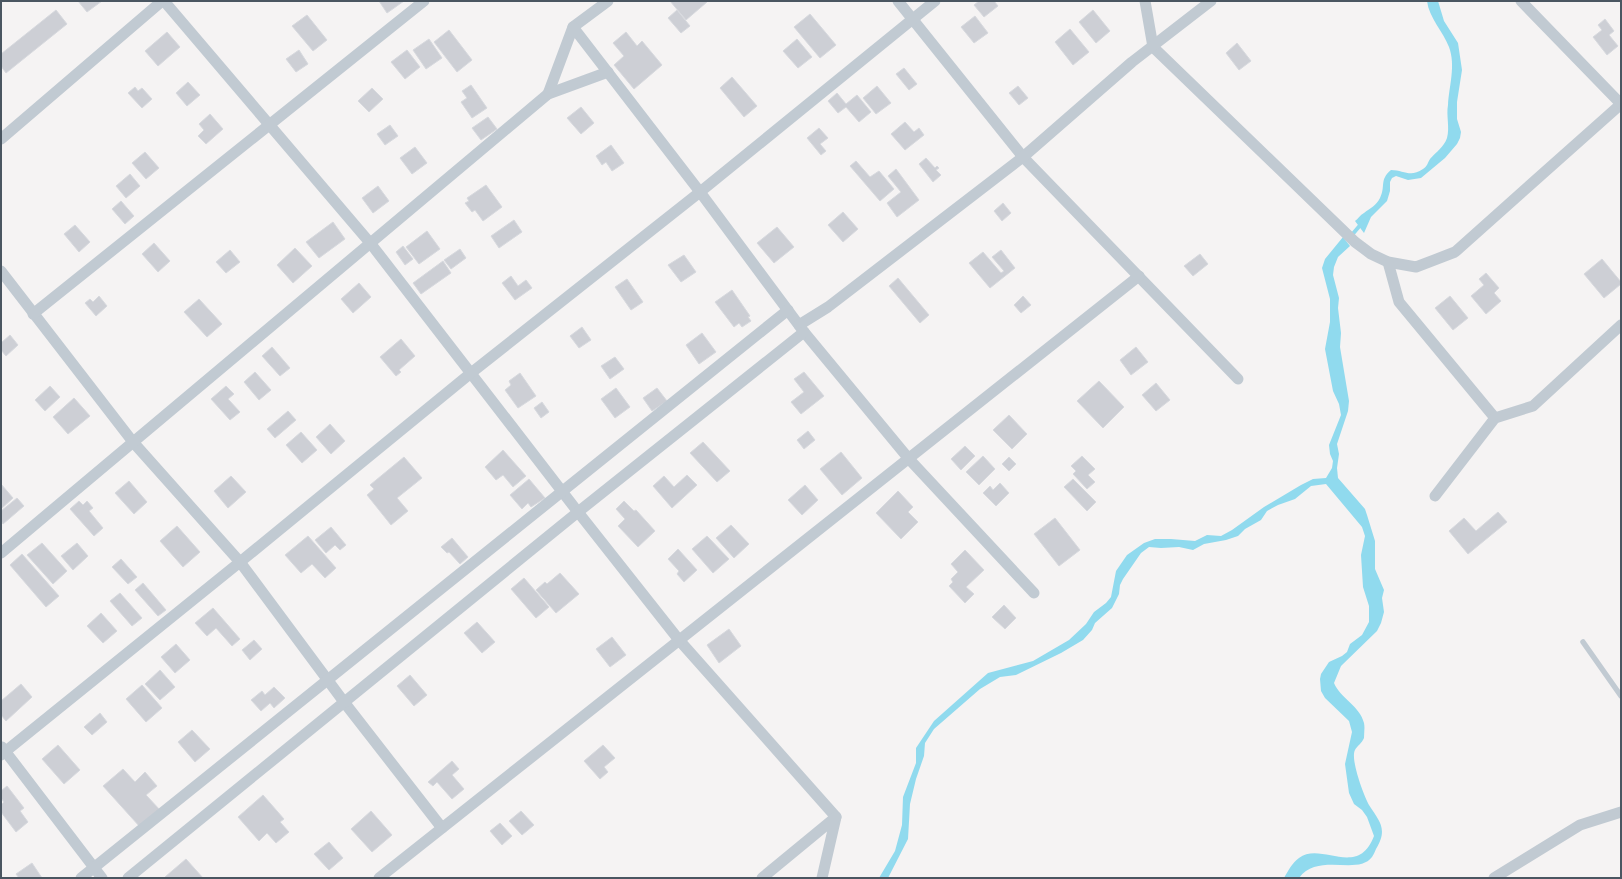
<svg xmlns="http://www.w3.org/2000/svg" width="1622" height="879" font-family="Montserrat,sans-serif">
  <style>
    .water { fill: #90daee }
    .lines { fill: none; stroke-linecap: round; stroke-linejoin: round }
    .stream { stroke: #90daee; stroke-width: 4 }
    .building { fill: #cdcfd5; stroke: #d7d9de }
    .lane { stroke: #c1cad2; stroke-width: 5.5 }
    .street { stroke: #c1cad2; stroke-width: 11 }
  </style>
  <rect width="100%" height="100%" fill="#f5f3f3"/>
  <g class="water">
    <path d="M1427,1h11l6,20 14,22 4,27 -5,32v17l4,13 -1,6 -3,6 -12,14 -24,20 -13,2 -12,-4 -4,2 -2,4v9l-3,10 -16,16 -7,16 -9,-12c3,-2 5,-6 9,-8 6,-5 12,-7 16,-15 6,-12 -1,-18 11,-28 13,0 19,8 32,-1 4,-2 5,-7 7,-10 6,-7 14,-12 17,-21 3,-10 -1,-23 1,-33 1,-19 8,-39 1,-58 -6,-16 -20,-29 -22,-46z"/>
    <path d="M1343,237l7,9 -12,11 -4,10 -1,8 6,23 -1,10 3,25 -1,14 9,54 -1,10 -11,33 2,10 -2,14 1,10 27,31 2,6 8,26v28l9,21 -2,8 2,14 -3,11 -4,8 -36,35 -7,17c6,15 26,23 30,40 1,5 0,10 0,15 -2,5 -7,8 -9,12 -5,9 9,46 14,55 11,17 19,24 7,44 -1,2 -2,5 -4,8 -14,19 -54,-5 -73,21h-15c4,-7 8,-15 15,-20 22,-17 59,21 75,-22l-7,-19 -5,-7 -8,-6 -5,-11 -4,-29 7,-32 -3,-11 -24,-23 -4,-7 -1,-12 1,-5 8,-12 13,-6 5,-4 3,-8 12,-9 7,-13v-16l-6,-19 -2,-32 4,-19 -3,-9 -36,-43 -15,2 -16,13 -17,6 -11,6 -6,9 -16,9 -7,7 -12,4 -22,4 -11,6 -14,-3 -18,1 -12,-1 -8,6 -18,26 -3,6 -1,9 -7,14 -17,15 -3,7 -9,10 -22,13 -45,22 -16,2 -20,12 -46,40 -9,14 -1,13 -8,23 -6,25 -2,35 -20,39h-9l16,-27 7,-26 1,-28 13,-34v-15l18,-27 54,-48 45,-12 36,-21 17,-16 8,-12 12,-9 5,-6 5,-26 11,-16 17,-12 11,-4h16l24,2 12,-6 14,1 11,-6 32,-23 37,-22 12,-6 13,-1 6,-10 1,-7 -3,-7 -1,-9 12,-30 -2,-11 -6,-13 -8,-42 5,-27v-23l-8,-31 3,-9z"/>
  </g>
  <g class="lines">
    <path class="stream" d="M1351,236l11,-13"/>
  </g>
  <g class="building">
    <path d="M78,1h24l-15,11z"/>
    <path d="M379,1h25l-17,12z"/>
    <path d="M670,1h36l1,1 -21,18z"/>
    <path d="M979,1h15l4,5 -14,11 -10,-12z"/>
    <path d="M56,10l11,14 -61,49 -5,-7v-12z"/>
    <path d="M677,10l13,16 -9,7 -13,-15z"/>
    <path d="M1093,10l17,21 -14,12 -17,-21z"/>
    <path d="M810,14l26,31 -16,13 -26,-31z"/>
    <path d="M307,15l20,25 -14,11 -21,-25z"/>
    <path d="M975,16l13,17 -14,10 -13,-16z"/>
    <path d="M1605,19l9,12 -5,4 9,11 -11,9 -14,-18 9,-7 -4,-5z"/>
    <path d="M1070,29l19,23 -16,13 -18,-23z"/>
    <path d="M449,30l23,30 -15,12 -23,-30z"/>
    <path d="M167,32l13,15 -22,19 -13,-15z"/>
    <path d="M626,32l11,14 5,-5 20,24 -28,24 -20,-24 10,-9 -11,-13z"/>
    <path d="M429,39l13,19 -16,11 -13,-19z"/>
    <path d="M797,39l15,18 -14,11 -15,-17z"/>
    <path d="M1237,43l14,18 -12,9 -13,-17z"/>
    <path d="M299,50l9,14 -12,8 -10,-13z"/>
    <path d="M407,50l13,17 -15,12 -14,-17z"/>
    <path d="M904,68l13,16 -8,6 -13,-16z"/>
    <path d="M732,77l25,29 -13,11 -24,-29z"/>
    <path d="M188,82l12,13 -13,11 -11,-13z"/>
    <path d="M471,85l16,23 -15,10 -11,-16 6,-4 -5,-7z"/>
    <path d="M877,86l14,17 -15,11 -13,-16z"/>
    <path d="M1018,86l10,12 -9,7 -10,-12z"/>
    <path d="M135,87l3,4 4,-3 10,11 -10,9 -14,-15z"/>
    <path d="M372,88l11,11 -14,13 -11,-11z"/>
    <path d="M837,93l9,11 11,-9 14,17 -12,10 -13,-15 -8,6 -10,-12z"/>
    <path d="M581,107l13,16 -13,11 -14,-16z"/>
    <path d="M210,114l13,15 -17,15 -8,-8 6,-6 -5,-6z"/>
    <path d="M488,117l9,12 -16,11 -9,-12z"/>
    <path d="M905,122l9,10 5,-4 5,7 -19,15 -14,-16z"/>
    <path d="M390,125l8,11 -13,9 -8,-11z"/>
    <path d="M819,128l9,10 -8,6 6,7 -5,4 -14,-17z"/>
    <path d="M611,145l13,18 -12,8 -6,-9 -4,3 -6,-9z"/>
    <path d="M415,147l12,16 -15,11 -12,-16z"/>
    <path d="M145,152l14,16 -13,11 -14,-16z"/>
    <path d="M926,158l9,10 2,-2 2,2 -3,2 5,5 -8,7 -14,-18z"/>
    <path d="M856,161l14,16 9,-6 15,18 -14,12 -30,-35z"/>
    <path d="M896,169l23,31 -22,17 -10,-14 14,-11 -13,-16z"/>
    <path d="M130,174l10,12 -14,12 -10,-12z"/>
    <path d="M486,185l16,22 -19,14 -8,-11 -3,2 -7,-9 4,-2 -2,-3z"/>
    <path d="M378,186l11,15 -16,12 -11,-15z"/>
    <path d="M121,201l13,15 -9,8 -13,-15z"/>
    <path d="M1003,203l8,10 -9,8 -8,-10z"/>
    <path d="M843,212l15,17 -15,13 -15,-17z"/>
    <path d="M514,220l8,12 -23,16 -8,-12z"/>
    <path d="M333,222l12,17 -26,19 -13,-16z"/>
    <path d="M75,225l15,17 -11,10 -15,-18z"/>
    <path d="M777,227l17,20 -20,16 -17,-20z"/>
    <path d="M427,231l13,18 -21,15 -13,-17z"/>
    <path d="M154,243l16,18 -12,11 -16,-18z"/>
    <path d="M403,246l10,13 -8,6 -9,-13z"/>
    <path d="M295,248l17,18 -19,17 -16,-18z"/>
    <path d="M460,249l6,9 -15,11 -7,-9z"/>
    <path d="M230,250l10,12 -14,11 -10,-11z"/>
    <path d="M1001,250l14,18 -25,20 -21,-25 14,-11 18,21 3,-2 -12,-14z"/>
    <path d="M1200,254l8,10 -15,12 -9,-10z"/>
    <path d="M684,255l12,17 -15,10 -13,-17z"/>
    <path d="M1602,259l19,23v2l-17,14 -20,-24z"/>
    <path d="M443,261l8,12 -30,21 -8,-11z"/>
    <path d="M1486,273l13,15 -5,5 7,8 -15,13 -15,-18 13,-11 -5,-6z"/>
    <path d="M511,276l7,10 8,-6 6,8 -17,12 -13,-17z"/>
    <path d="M898,278l31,37 -9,8 -31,-37z"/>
    <path d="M627,279l16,23 -12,8 -16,-23z"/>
    <path d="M359,283l12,14 -18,16 -12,-14z"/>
    <path d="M732,290l18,26 -2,1 3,4 -9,6 -3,-4 -5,4 -19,-25z"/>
    <path d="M99,296l8,10 -11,10 -11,-13 5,-4 3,3z"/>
    <path d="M1023,296l8,9 -10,8 -7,-8z"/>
    <path d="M1450,296l18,22 -15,12 -18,-22z"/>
    <path d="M199,299l23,25 -15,13 -23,-25z"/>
    <path d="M582,327l9,13 -12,8 -9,-12z"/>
    <path d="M702,333l14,19 -17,12 -13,-19z"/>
    <path d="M10,335l8,10 -12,11 -5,-6v-7z"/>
    <path d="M401,339l14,17 -16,14 2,2 -5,4 -16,-19z"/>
    <path d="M272,347l18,21 -10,8 -18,-20z"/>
    <path d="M1136,347l12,15 -17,13 -11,-15z"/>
    <path d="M615,357l9,12 -14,10 -9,-13z"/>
    <path d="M255,372l16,18 -12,10 -15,-18z"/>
    <path d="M804,372l20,24 -23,18 -10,-12 13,-10 -10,-13z"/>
    <path d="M520,373l16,23 -18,12 -13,-18 6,-5 -2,-4z"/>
    <path d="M1099,381l25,26 -21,21 -26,-27z"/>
    <path d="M1156,383l14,17 -14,11 -14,-16z"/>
    <path d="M50,386l10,11 -15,14 -10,-11z"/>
    <path d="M226,386l8,8 -6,5 12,13 -10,8 -19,-21z"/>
    <path d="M616,388l14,19 -15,11 -14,-19z"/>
    <path d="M657,388l10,13 -15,10 -9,-13z"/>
    <path d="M74,398l16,18 -22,18 -15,-17z"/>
    <path d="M542,402l7,10 -8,6 -7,-10z"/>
    <path d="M288,411l8,9 -21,18 -8,-9z"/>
    <path d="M1009,415l18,19 -15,15 -19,-19z"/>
    <path d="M330,424l15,17 -14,13 -15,-17z"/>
    <path d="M808,431l7,9 -11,9 -7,-9z"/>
    <path d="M301,432l16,18 -15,13 -16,-18z"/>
    <path d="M703,442l27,29 -13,11 -27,-29z"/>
    <path d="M965,446l10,10 -14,14 -10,-11z"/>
    <path d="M503,450l23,26 -13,11 -10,-12 -7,5 -11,-13z"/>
    <path d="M841,452l21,26 -20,17 -22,-26z"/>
    <path d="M983,456l12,13 -16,16 -13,-13z"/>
    <path d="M1082,456l13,13 -7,6 7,7 -8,7 -14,-15 3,-3 -5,-5z"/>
    <path d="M404,457l18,21 -25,20 11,13 -17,14 -24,-30 7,-6 -4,-4z"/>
    <path d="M1009,457l7,7 -7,7 -7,-7z"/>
    <path d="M687,475l10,10 -25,23 -19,-22 11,-10 10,11z"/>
    <path d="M231,476l15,16 -18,16 -14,-17z"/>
    <path d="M529,479l16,19 -14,9 -3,-4 -6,6 -12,-14z"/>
    <path d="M1073,479l23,23 -9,9 -23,-24z"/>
    <path d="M129,481l18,21 -13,12 -19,-21z"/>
    <path d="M1000,483l9,10 -13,13 -13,-13 7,-7 3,4z"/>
    <path d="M1,484l12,14 -12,11z"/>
    <path d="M805,485l13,15 -16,15 -14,-15z"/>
    <path d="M898,491l15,16 -5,5 10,10 -17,17 -25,-26z"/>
    <path d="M17,498l7,8 -21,18 -2,-3v-10z"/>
    <path d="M79,501l4,4 4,-4 6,7 -4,3 14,17 -9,8 -24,-27z"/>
    <path d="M624,501l10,10 2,-1 19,21 -17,16 -20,-21 7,-7 -9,-10z"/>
    <path d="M1498,512l9,10 -39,32 -19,-23 15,-13 12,13z"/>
    <path d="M1055,518l25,32 -21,16 -25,-32z"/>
    <path d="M731,525l18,19 -15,14 -18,-20z"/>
    <path d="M177,526l23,26 -17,15 -23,-26z"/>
    <path d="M331,527l15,18 -6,5 -5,-5 -9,8 -11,-13z"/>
    <path d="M308,536l28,32 -11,10 -13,-14 -11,9 -16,-18z"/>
    <path d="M707,536l22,23 -16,14 -21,-24z"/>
    <path d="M452,538l16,19 -8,7 -11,-12 -2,1 -6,-6z"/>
    <path d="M42,543l25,28 -14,13 -26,-29z"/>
    <path d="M77,543l11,13 -15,14 -12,-14z"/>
    <path d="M678,549l19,21 -13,12 -7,-8 2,-3 -11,-12z"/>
    <path d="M965,550l19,20 -18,17 8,7 -9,9 -16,-17 4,-4 -2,-3 7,-7 -7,-8z"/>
    <path d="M22,554l37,42 -13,11 -36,-42z"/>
    <path d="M121,559l16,18 -9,7 -16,-17z"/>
    <path d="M560,573l19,21 -23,19 -20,-23 9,-8 2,2z"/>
    <path d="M524,578l25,29 -13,11 -25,-29z"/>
    <path d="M143,583l23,27 -8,6 -23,-26z"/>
    <path d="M120,593l22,25 -10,8 -22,-25z"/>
    <path d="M1004,605l12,13 -11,11 -13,-12z"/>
    <path d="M213,608l27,31 -8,7 -16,-18 -9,8 -12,-13z"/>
    <path d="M101,613l16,18 -14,12 -16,-17z"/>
    <path d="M477,622l18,20 -13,11 -18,-20z"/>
    <path d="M729,629l12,17 -22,17 -12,-18z"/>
    <path d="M612,637l14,18 -16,12 -14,-18z"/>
    <path d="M254,640l8,9 -12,11 -8,-10z"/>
    <path d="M176,644l14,16 -15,13 -14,-16z"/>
    <path d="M160,670l15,17 -15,13 -15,-16z"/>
    <path d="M410,675l17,20 -13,11 -17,-20z"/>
    <path d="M21,684l11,13 -26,24 -5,-6v-14z"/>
    <path d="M142,685l20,23 -16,14 -20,-23z"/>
    <path d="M274,687l11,11 -11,10 -4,-5 -9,8 -10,-11 11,-9 3,4z"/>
    <path d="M100,713l7,9 -15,13 -8,-8z"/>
    <path d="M192,730l18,19 -15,13 -17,-20z"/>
    <path d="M58,745l22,25 -16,14 -22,-25z"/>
    <path d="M603,745l12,13 -11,9 4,5 -8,7 -16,-18z"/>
    <path d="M452,761l7,8 -7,6 12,14 -12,10 -15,-17 -4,4 -5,-4z"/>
    <path d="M123,769l12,13 10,-10 12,14 -11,9 14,15 -20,17 -37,-41z"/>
    <path d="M7,786l17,22 -4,3 8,11 -12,10 -15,-20v-7l3,-3 -3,-4v-7z"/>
    <path d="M263,795l21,24 -4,3 9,10 -13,11 -9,-10 -8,8 -21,-24z"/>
    <path d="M371,811l21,24 -20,17 -21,-23z"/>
    <path d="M521,811l13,14 -12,10 -13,-14z"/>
    <path d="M500,823l12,13 -10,9 -12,-14z"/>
    <path d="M329,842l14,16 -14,12 -15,-16z"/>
    <path d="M186,859l17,19h-36l-2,-1z"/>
    <path d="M32,863l10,15h-23l-3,-4z"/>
  </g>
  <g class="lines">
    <path class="lane" d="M1583,642l38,54"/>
    <g class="street">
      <path d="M164,1l207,243 207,268 101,128 157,177 -14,61"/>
      <path d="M898,1l125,156 215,222"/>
      <path d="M1145,1l8,46 202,195 16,12 17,8 28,5 39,-15 166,-148"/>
      <path d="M1521,1l100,103"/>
      <path d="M573,27l35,-26"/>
      <path d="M548,94l25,-67 127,165 104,140 105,127 125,134"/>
      <path d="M1,139l161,-138"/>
      <path d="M1388,262l11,40 96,116"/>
      <path d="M1,271l132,171 107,120 104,140 98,126"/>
      <path d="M33,314l391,-313"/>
      <path d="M799,325l29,-18 195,-150 109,-95 79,-61"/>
      <path d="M1435,496l60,-78 38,-12 88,-81"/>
      <path d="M1,553l547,-459 60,-22"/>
      <path d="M2,747l100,131"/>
      <path d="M1,755l239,-193 231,-189 229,-181 235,-191"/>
      <path d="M81,878l707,-568"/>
      <path d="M128,878l450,-366 226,-180"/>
      <path d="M379,878l760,-602"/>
      <path d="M762,878l74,-61"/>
      <path d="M1494,878l86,-53 41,-13"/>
    </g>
  </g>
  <rect width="1622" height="879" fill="none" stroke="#4a5661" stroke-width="4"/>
</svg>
